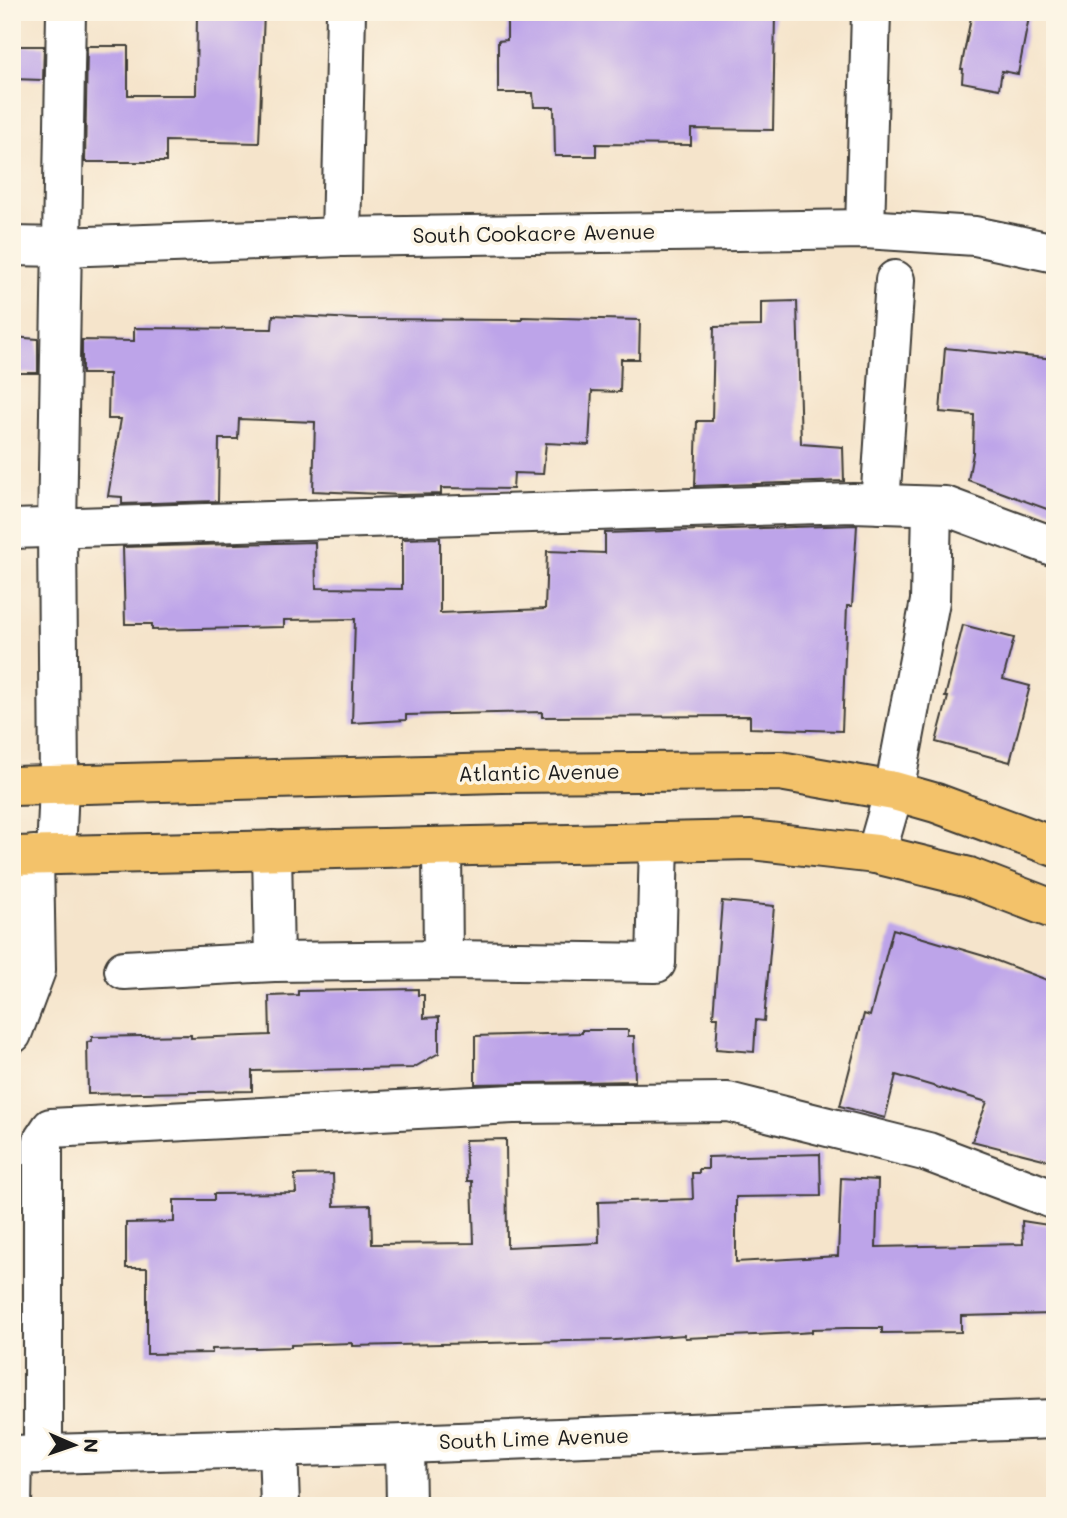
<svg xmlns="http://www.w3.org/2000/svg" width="1067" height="1518" font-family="Mali,sans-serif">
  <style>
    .building { fill: #bda4e9 }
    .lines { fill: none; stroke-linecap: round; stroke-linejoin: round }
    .minor-casing { stroke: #3d3a36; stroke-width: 42 }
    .major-casing { stroke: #3d3a36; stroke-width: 42 }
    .minor { stroke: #fff; stroke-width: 38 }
    .major { stroke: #f3c26a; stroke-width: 38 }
    .labels { text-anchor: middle; stroke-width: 7; stroke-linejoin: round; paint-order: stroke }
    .street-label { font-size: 21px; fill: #1c1c1c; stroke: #fcf5e5 }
  </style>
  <rect width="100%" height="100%" fill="#fcf5e5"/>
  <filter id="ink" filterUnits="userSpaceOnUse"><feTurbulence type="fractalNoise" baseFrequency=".0143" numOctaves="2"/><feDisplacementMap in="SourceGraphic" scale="14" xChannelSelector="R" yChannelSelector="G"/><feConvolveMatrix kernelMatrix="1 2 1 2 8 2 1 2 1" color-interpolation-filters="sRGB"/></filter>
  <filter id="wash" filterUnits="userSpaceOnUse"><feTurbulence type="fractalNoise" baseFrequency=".00686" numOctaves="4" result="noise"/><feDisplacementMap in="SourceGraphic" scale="28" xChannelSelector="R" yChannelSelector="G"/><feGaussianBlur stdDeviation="1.57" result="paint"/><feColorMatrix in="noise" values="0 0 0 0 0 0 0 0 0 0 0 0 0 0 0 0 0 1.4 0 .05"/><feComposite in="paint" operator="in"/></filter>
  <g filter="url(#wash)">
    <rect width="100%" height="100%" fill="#f5e4cb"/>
    <g id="blocks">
      <g class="building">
        <path d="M197,12h67l-5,131 -93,-2v21h-81l2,-116h41v49h68z"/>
        <path d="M531,12h244l-2,118 -82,-1v16l-95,-1v12h-41l-1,-49h-20l-1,-14h-35v-52l9,-1v-25h24z"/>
        <path d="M972,12h58l-12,62 -16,-3 -3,18 -37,-7 1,-13h-2z"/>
        <path d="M12,46h32l-1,34 -31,-1z"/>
        <path d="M797,301l4,143 42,3 1,34 -149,5 2,-65h15l2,-94 47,-1v-24z"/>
        <path d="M273,315l84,4 165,1v-3l118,3 -1,39h-18l-1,33 -28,-1 -3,54 -43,-2 -3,31 -29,-1 -1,16 -72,-1v6l-39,1 -89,-4 2,-69 -76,-3 -1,20h-19l-1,62 -96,3v-7l-14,-1 13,-77h-13l1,-45h-27v-34l52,1v-13l138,1z"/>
        <path d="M12,337l26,2v34h-26z"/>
        <path d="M945,348l110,11v153l-87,-32 5,-27 1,-38 -34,-3z"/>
        <path d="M857,525l-5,81h-5l-5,125 -92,-3v-12l-208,1v-5l-136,3v5l-54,3 3,-104 -71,1v7l-132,3v-6h-27l-2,-77 192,-5 1,46 86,1v-50l38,-1v75l105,-4 2,-58 58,2v-20z"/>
        <path d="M963,625l51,13 -11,41 27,7 -20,76 -74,-20 12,-45h-3z"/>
        <path d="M722,901l52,5 -10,115 -8,-1 -2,32 -38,-3 2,-32h-5z"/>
        <path d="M893,929l91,27 71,27v179l-83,-21 15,-39 -91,-27 -11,43 -45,-12 24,-92 6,2z"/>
        <path d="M418,989v6h6v23l15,-1v36l-26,15 -161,3v20l-164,3 -1,-52 5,-1v-4l99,-2v3l79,-3 -1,-39 29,-1v-4z"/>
        <path d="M582,1030h46v6h6l1,45 -160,3v-48l107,-3z"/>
        <path d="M506,1139l1,108 92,-4 -1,-41 95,-3 -1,-26h7v-4h9v-12l112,-3 1,42 -85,1v65l102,-6 3,-78 37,2 -2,67 147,-3 -1,-23 33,5v88l-94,2v16l-79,1v-5h-36l-34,1v3l-14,1 -113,5 -1,-3 -69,5 -263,6v-3l-61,2v2l-79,2v4l-65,1v-86h-21v-45l48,-1v-22h40v-6l82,-1 -1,-18 38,-1 1,32 37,-1 1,39 102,-1 -2,-62h-5l-2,-41z"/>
      </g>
    </g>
  </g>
  <g filter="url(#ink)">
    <use href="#blocks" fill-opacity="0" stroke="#3d3a36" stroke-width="2"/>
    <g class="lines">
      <defs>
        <g id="minor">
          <path d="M865,229l6,-217"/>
          <path d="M341,237l5,-225"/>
          <path d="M12,246l49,1 280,-10 524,-8 110,7 80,17"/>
          <path d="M880,504l15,-224"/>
          <path d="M12,529l841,-26 92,3 110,41"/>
          <path d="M442,847l1,113"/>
          <path d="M272,850l2,112"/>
          <path d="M876,854l18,-63 36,-190 2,-95"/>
          <path d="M56,855l3,-70 -2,-257 9,-516"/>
          <path d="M124,970l150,-8 174,-2 208,3 3,-121"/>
          <path d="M12,1034l24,-64 -2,-115"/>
          <path d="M405,1444l1,62"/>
          <path d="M278,1447l2,59"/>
          <path d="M43,1454v-314l8,-12 462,-24 215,-2 200,50 127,48"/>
          <path d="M12,1455l393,-11 650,-25"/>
          <path d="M12,1506l1,-51"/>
        </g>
        <g id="major">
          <path d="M12,786l489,-13 279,-2 114,20 42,12 119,44"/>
          <path d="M12,856l739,-16 125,14 93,23 86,33"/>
        </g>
      </defs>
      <use href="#minor" class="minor-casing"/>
      <use href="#major" class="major-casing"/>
      <use href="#minor" class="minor"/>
      <use href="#major" class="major"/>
    </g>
  </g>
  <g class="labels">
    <g class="street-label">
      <text transform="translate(534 234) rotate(-1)" y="7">South Cookacre Avenue</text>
      <text transform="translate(539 773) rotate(-1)" y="7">Atlantic Avenue</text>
      <text transform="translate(534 1439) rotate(-2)" y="7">South Lime Avenue</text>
    </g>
  </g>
  <rect width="1067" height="1518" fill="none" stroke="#fcf5e5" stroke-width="42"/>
  <g transform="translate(74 1445) rotate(92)" stroke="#fcf5e5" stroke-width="5" paint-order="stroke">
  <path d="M0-5L12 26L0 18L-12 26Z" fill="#1c1c1c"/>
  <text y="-10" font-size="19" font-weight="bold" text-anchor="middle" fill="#1c1c1c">N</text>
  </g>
</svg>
